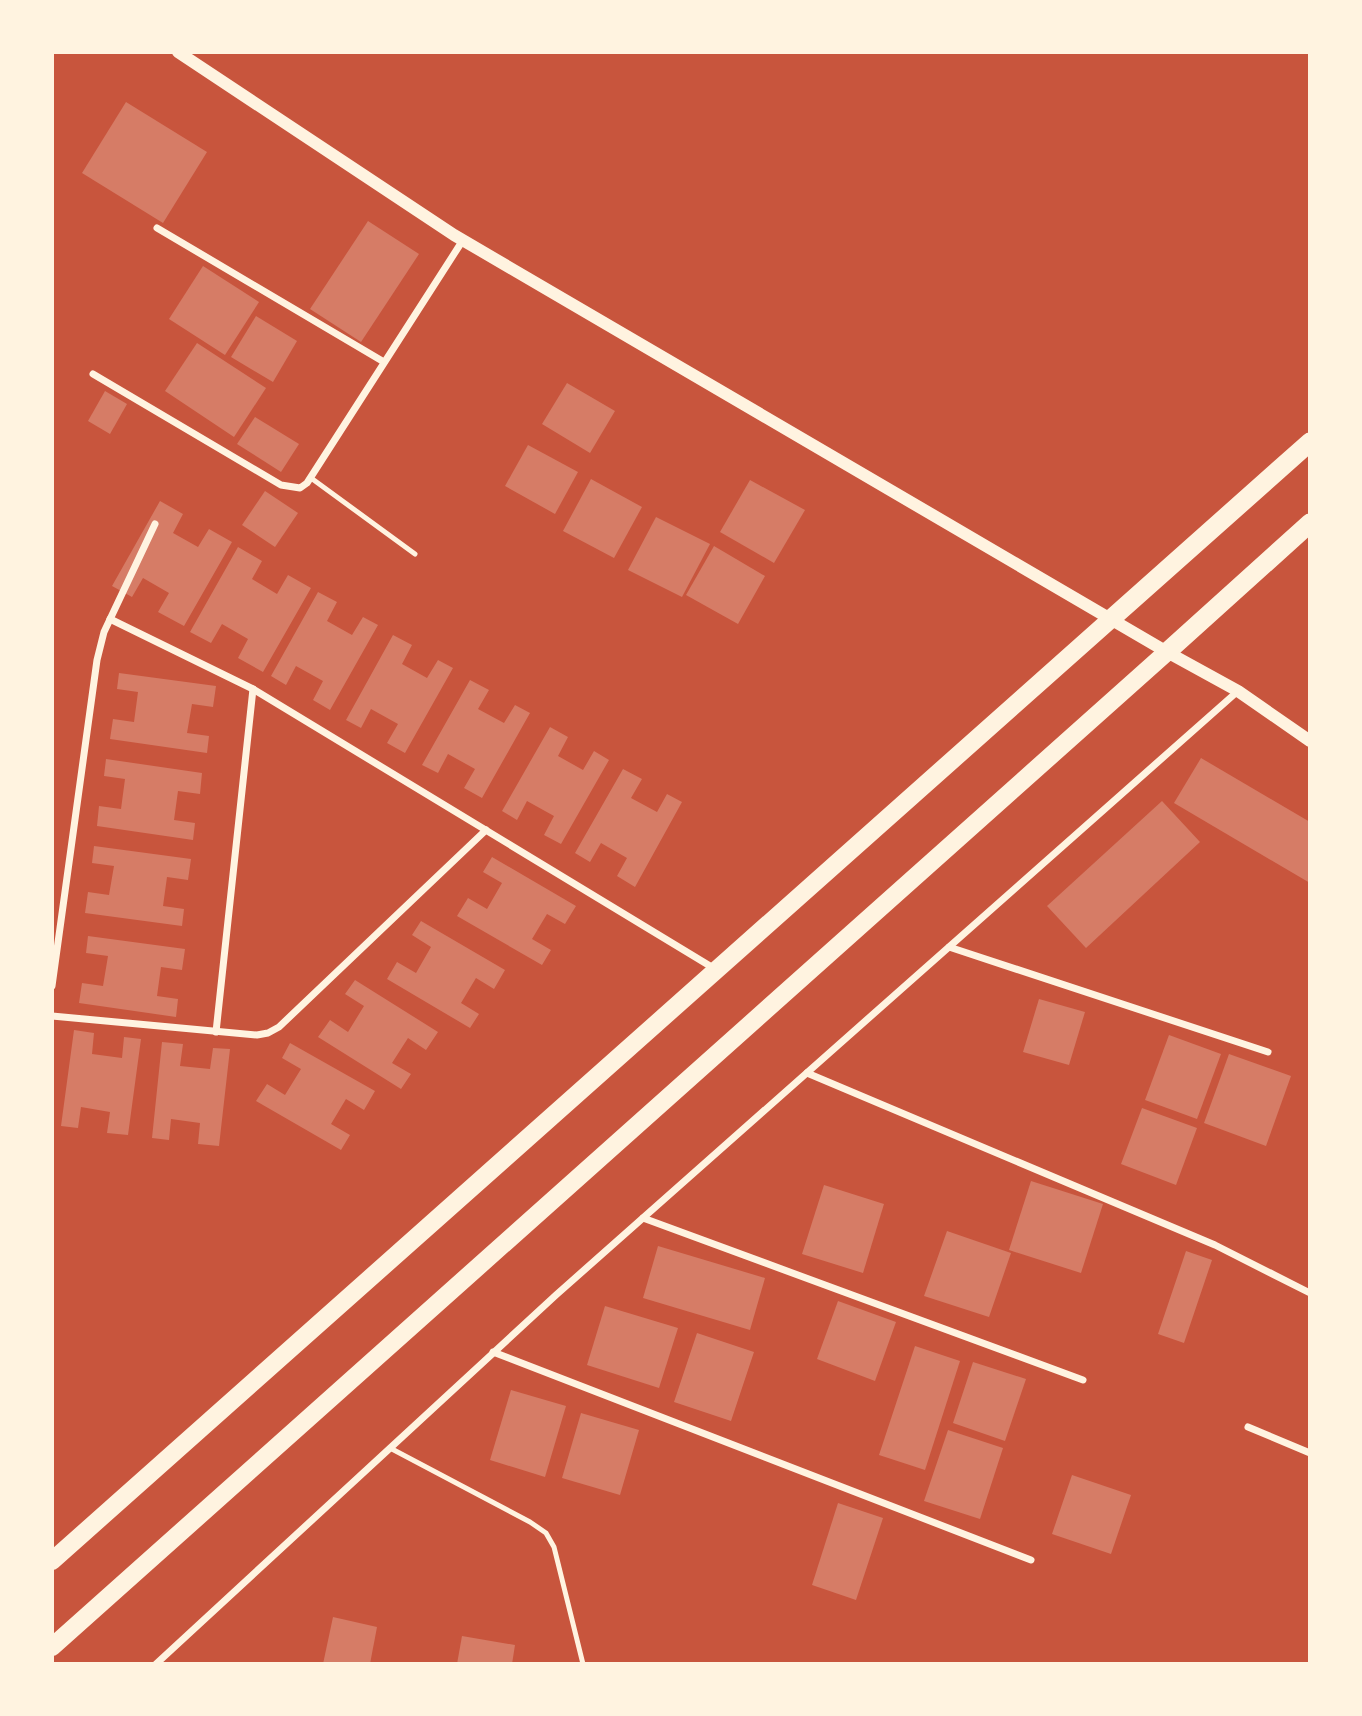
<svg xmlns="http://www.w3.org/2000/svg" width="1362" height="1716" font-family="'Varela Round',sans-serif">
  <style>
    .building { fill: #d67c66 }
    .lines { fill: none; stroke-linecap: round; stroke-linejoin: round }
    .service { stroke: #fff3e0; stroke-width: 5 }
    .minor { stroke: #fff3e0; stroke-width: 7 }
    .tertiary { stroke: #fff3e0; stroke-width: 12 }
    .primary { stroke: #fff3e0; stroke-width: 18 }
    .trunk { stroke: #fff3e0; stroke-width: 19 }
  </style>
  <rect width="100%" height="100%" fill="#c8553d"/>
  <g class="building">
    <path d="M126,102l81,50 -44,71 -81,-50z"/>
    <path d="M368,221l51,33 -58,88 -51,-33z"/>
    <path d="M203,266l56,36 -34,53 -56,-36z"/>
    <path d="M256,316l41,25 -24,41 -42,-25z"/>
    <path d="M197,343l69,45 -32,49 -69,-46z"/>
    <path d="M567,383l48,28 -25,42 -48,-29z"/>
    <path d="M105,391l22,13 -17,30 -22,-13z"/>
    <path d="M255,417l44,27 -18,28 -44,-28z"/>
    <path d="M528,445l50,27 -23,42 -50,-28z"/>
    <path d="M591,479l51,28 -28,51 -51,-27z"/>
    <path d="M750,480l55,30 -31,53 -54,-31z"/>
    <path d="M265,491l33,22 -23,34 -33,-22z"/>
    <path d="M160,501l23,13 -10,19 25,14 11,-18 23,13 -48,84 -26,-14 11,-19 -26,-15 -11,19 -20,-11z"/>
    <path d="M656,517l54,27 -28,53 -54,-27z"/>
    <path d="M714,546l51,30 -27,48 -52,-29z"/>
    <path d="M238,547l24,14 -10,18 25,15 11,-19 23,13 -48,84 -25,-14 10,-19 -26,-15 -11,19 -21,-11z"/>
    <path d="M318,592l19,10 -10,19 25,14 11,-18 15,8 -48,85 -17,-10 10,-19 -27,-15 -10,19 -15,-9z"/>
    <path d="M393,635l19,10 -10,19 25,14 11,-18 15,8 -48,85 -18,-10 11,-19 -27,-15 -10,19 -15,-8z"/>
    <path d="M119,673l97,13 -3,21 -21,-3 -5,29 22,3 -2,17 -97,-14 3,-20 21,3 4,-30 -21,-3z"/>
    <path d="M470,680l19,10 -11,19 26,14 11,-18 15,8 -48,85 -18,-10 11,-19 -27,-15 -10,19 -16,-8z"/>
    <path d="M550,727l18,10 -10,19 25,14 11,-19 15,9 -48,84 -17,-9 10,-19 -27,-15 -10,19 -15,-9z"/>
    <path d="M1201,758l109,64v61l-136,-80z"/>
    <path d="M106,759l96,14 -2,21 -22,-3 -4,29 21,3 -2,17 -96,-14 2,-20 22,3 4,-30 -21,-3z"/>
    <path d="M623,769l19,10 -11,19 26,14 10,-18 15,8 -47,85 -18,-11 10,-18 -26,-15 -11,19 -15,-9z"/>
    <path d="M1162,801l38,41 -114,106 -39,-42z"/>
    <path d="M94,846l97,13 -3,21 -21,-3 -4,29 21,3 -2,17 -97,-13 3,-21 21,3 5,-29 -22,-3z"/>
    <path d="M492,857l84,49 -11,18 -18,-10 -15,25 19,11 -9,15 -85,-49 11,-18 19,11 15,-26 -19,-11z"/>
    <path d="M421,921l84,49 -11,19 -18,-11 -15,25 18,11 -9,14 -83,-49 10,-17 19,11 15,-26 -19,-12z"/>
    <path d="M88,936l97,13 -3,21 -21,-3 -4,29 21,3 -2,18 -97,-14 3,-20 21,3 5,-30 -22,-3z"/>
    <path d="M355,980l83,52 -12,18 -18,-12 -16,25 19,11 -10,15 -83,-52 12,-17 18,12 16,-26 -19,-12z"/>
    <path d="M1039,999l46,13 -16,53 -46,-13z"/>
    <path d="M74,1030l20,3 -2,21 30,4 2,-21 17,2 -13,96 -21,-2 3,-21 -29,-5 -3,21 -17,-2z"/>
    <path d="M1169,1035l52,19 -24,65 -52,-19z"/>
    <path d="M162,1042l21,2 -3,22 30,3 3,-21 17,1 -11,97 -21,-2 2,-21 -29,-4 -2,21 -17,-2z"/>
    <path d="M290,1043l85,48 -11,19 -18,-11 -15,25 19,11 -9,15 -85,-49 11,-17 18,11 16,-26 -19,-11z"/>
    <path d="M1229,1054l62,22 -25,70 -62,-23z"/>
    <path d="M1142,1108l55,20 -21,57 -55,-21z"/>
    <path d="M1031,1181l72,23 -22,69 -72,-23z"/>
    <path d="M824,1185l60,19 -21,69 -61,-19z"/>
    <path d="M947,1231l64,22 -22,64 -65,-21z"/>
    <path d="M658,1246l107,32 -15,52 -107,-32z"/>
    <path d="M1186,1251l26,9 -28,83 -26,-9z"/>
    <path d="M838,1301l58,21 -21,59 -58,-22z"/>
    <path d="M605,1306l73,22 -19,60 -72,-23z"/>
    <path d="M697,1333l57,19 -23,69 -57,-19z"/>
    <path d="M915,1346l45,15 -35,109 -46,-15z"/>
    <path d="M973,1362l53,17 -21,62 -52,-18z"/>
    <path d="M511,1390l55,16 -21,71 -55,-17z"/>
    <path d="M581,1413l58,17 -19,65 -58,-17z"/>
    <path d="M948,1430l55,18 -23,71 -56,-18z"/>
    <path d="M1072,1475l59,20 -20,59 -59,-20z"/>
    <path d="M838,1503l45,15 -27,82 -44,-15z"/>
    <path d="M333,1617l44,10 -7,37h-47z"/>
    <path d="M462,1636l53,9 -3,19h-55z"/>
  </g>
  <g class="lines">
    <g class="service">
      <path d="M311,478l104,76"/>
      <path d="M390,1448l140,74 16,11 8,14 29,117"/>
    </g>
    <g class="minor">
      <path d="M157,228l227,134"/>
      <path d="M93,374l188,111 19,3 7,-5 156,-243"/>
      <path d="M110,619l143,70 462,280"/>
      <path d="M949,947l319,105"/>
      <path d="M52,986l45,-326 7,-28 51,-108"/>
      <path d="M52,1016l205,19 11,-2 11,-6 207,-197"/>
      <path d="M216,1032l37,-343"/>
      <path d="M807,1073l408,172 95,48"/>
      <path d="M643,1218l440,162"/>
      <path d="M493,1352l538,208"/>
      <path d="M1248,1427l62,26"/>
      <path d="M156,1664l400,-369 682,-604"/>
    </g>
    <path class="tertiary" d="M178,52l276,183 713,417 71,39 72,50"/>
    <g class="primary">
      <path d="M52,1561l1059,-942"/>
      <path d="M52,1647l1115,-995"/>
    </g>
    <g class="trunk">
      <path d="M1111,619l199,-177"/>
      <path d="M1167,652l143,-129"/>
    </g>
  </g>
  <rect width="1362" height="1716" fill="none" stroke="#fff3e0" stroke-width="108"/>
</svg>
